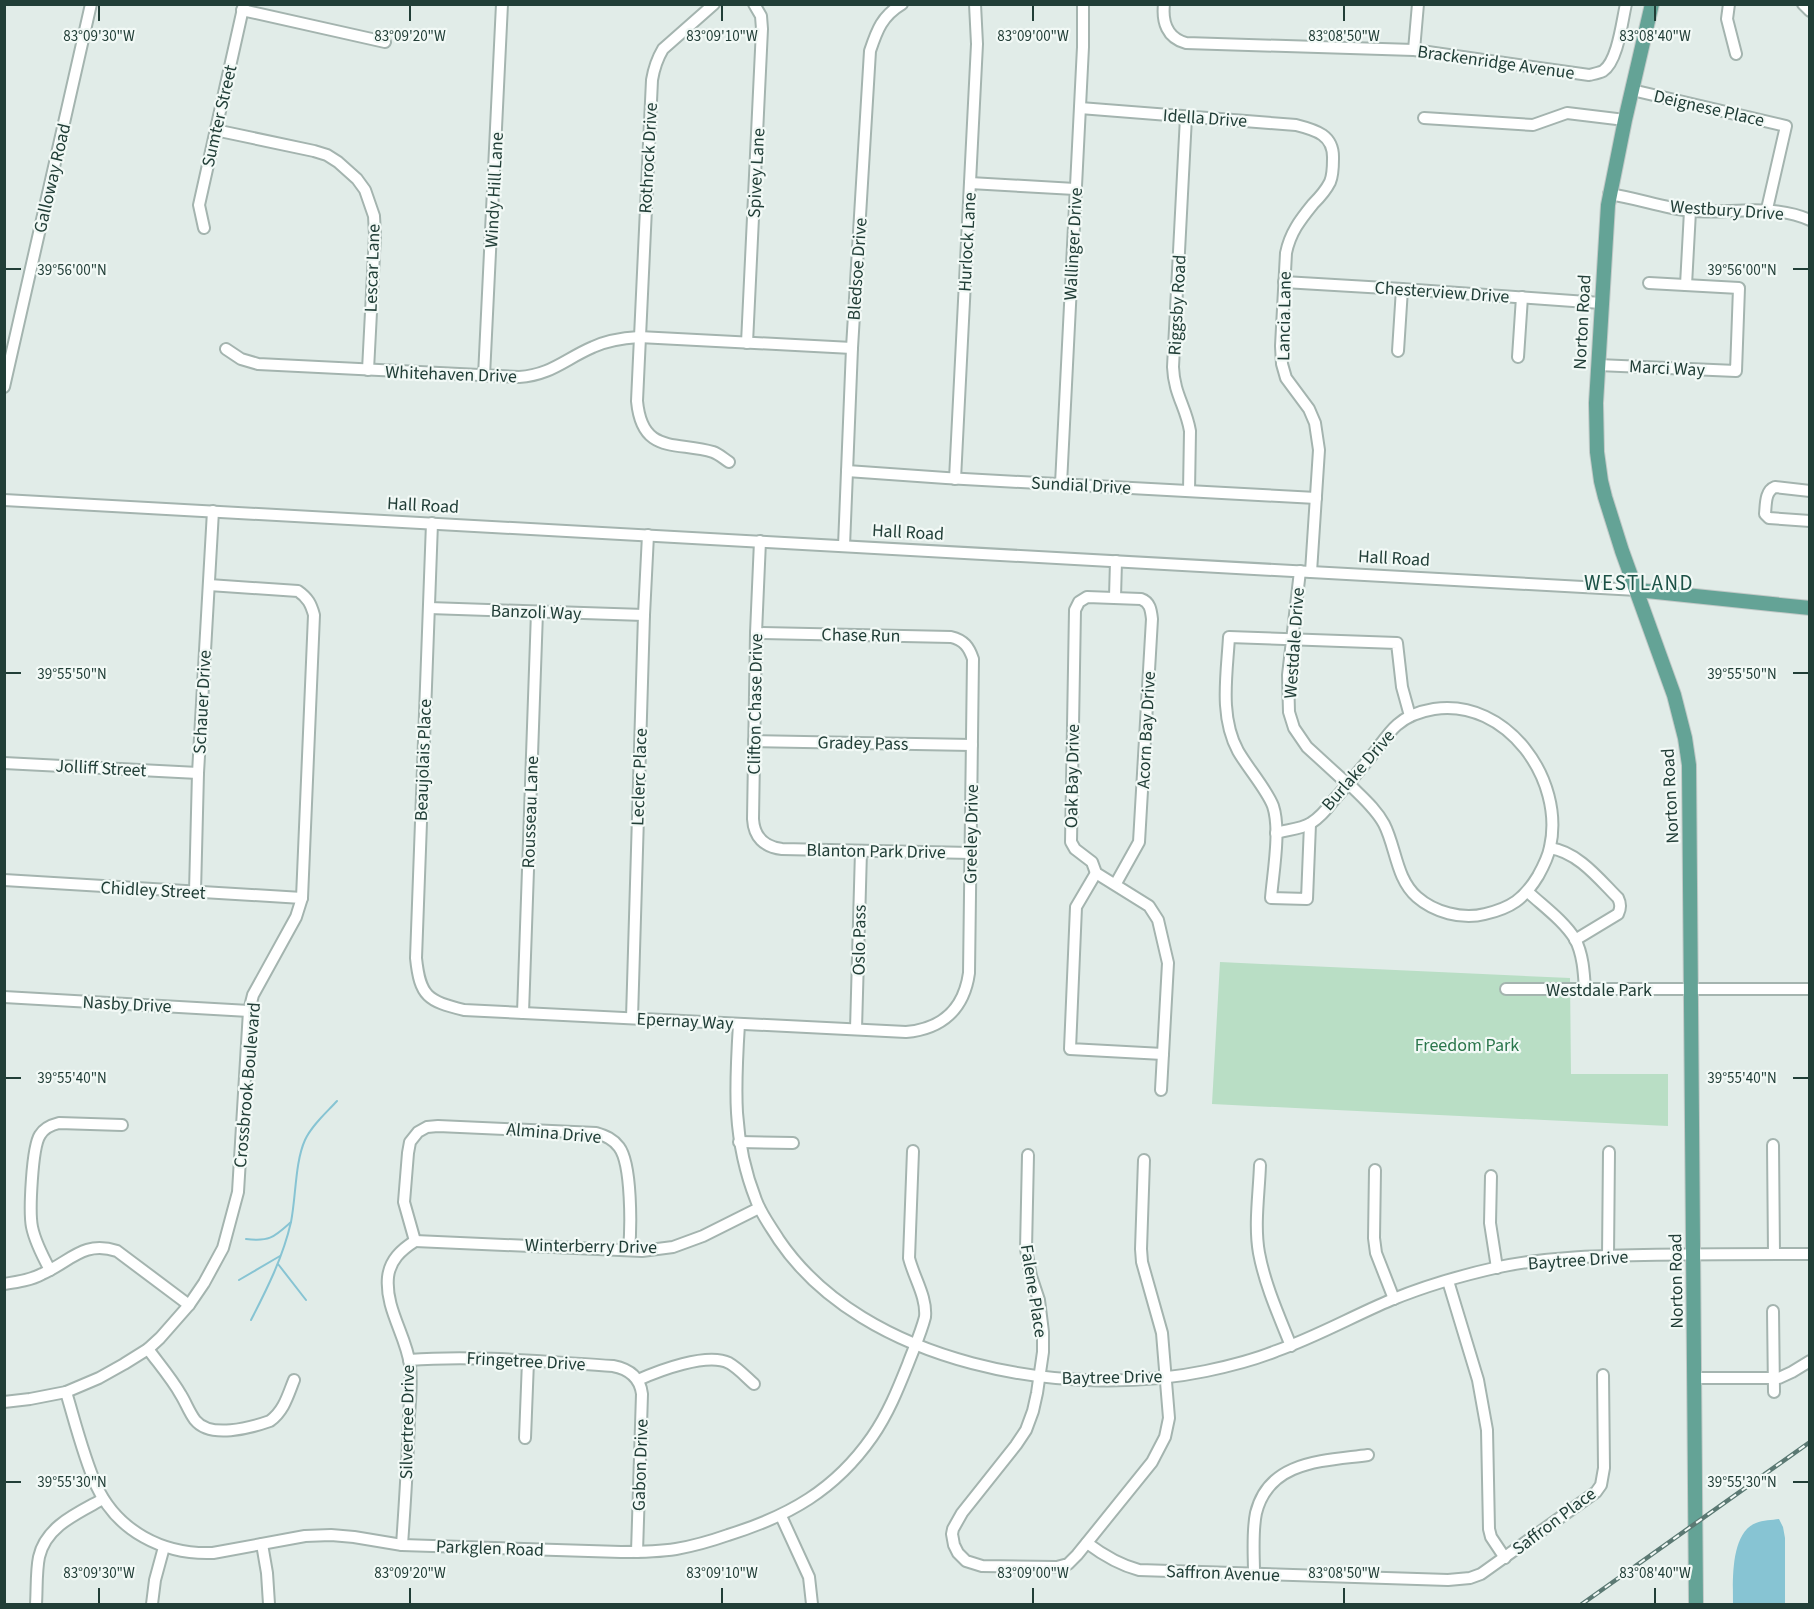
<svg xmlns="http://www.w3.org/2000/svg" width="1814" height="1609" font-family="'Source Sans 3',sans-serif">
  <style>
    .green { fill: #b9dec5 }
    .water { fill: #87c4d3 }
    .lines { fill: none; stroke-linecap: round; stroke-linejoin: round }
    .stream { stroke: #87c4d3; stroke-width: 2 }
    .minor-casing { stroke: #a4b4af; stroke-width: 14 }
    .major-casing { stroke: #c1c9c7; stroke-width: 16 }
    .minor { stroke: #fff; stroke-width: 10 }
    .major { stroke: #64a396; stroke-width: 14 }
    .rail-casing { stroke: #5b7973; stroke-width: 4.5 }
    .rail { stroke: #f2f9f6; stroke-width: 2; stroke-dasharray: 7; stroke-linecap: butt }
    .ticks { fill: none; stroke: #213e37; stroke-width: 2 }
    .labels { text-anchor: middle; stroke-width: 4.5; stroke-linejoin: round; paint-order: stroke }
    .street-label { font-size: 18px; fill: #213e37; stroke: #f2f9f6 }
    .park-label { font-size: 18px; fill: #2a764b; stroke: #f2f9f6 }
    .quarter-label { font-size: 21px; letter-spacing: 1.5px; fill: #1c5146; stroke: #f2f9f6 }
    .ticks-label { font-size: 15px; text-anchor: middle; fill: #213e37; stroke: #f2f9f6; stroke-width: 4.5; stroke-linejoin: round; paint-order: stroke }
  </style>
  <rect width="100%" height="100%" fill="#e1ece8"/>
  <path class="green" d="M1220,962l350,16 1,96h97v52l-456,-22z"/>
  <path class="water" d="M1779,1519l4,8 2,11v66h-52c0,-22 -3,-71 23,-81 7,-3 16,-3 23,-4z"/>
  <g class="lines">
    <g class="stream">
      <path d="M246,1239c24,3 28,-2 45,-17"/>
      <path d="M278,1264l28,36"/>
      <path d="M239,1280l41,-24"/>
      <path d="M251,1320c16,-31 32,-63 40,-98 5,-25 4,-60 14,-82 7,-15 21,-27 32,-39"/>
    </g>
    <defs>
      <g id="minor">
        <path d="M714,4l-51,45c-6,10 -9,19 -11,31l-15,321c5,54 39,40 76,51 6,2 11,7 16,10"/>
        <path d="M1164,4c-2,18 3,34 22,39l228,7 175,25c4,-1 10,-2 14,-4 15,-10 19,-50 23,-67"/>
        <path d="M1729,4l-2,15 9,35"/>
        <path d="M1803,4l7,7"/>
        <path d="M242,10l143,32"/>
        <path d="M1414,50l4,-46"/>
        <path d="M1632,90l154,36 -19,83"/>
        <path d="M1080,108l216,17c20,5 38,10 37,34 0,7 0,16 -3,23 -4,8 -11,16 -17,22 -13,16 -23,29 -27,49l-5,93 1,18 4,14 23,31 6,14 4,27 -8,122"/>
        <path d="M1186,117l-13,250c1,27 13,40 17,64l-1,60"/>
        <path d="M1424,118l109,7 34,-12 58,7"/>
        <path d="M215,130l99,21 13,4 11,7 19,17 8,11 9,26 1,19 -7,135"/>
        <path d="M970,183l105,6"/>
        <path d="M1609,194c28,4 54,14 82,17 40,3 80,-8 119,9"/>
        <path d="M204,228l-5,-23 45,-201"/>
        <path d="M1284,282l118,7 199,14"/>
        <path d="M1686,285l4,-74"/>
        <path d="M747,343l15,-314 -1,-13 -7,-12"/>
        <path d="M226,349l15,10 17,5 261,13c32,-2 46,-18 74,-30 15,-7 30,-9 46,-10l213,11"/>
        <path d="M1398,351l4,-62"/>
        <path d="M1518,357l4,-60"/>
        <path d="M1598,365l138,6 3,-83 -90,-5"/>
        <path d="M484,376l18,-372"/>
        <path d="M4,387l87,-383"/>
        <path d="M847,471l99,7 370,20"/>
        <path d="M955,479l22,-435 -2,-40"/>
        <path d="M1061,484l22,-437v-43"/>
        <path d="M1810,491l-35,-4c-10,4 -9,17 -10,27l4,4 41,3"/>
        <path d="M4,500l1633,90"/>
        <path d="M432,523l-16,435c4,39 12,43 48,52l442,22c36,-3 58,-23 63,-59l4,-314c-4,-12 -9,-19 -22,-22l-195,-4"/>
        <path d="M760,541l-4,92 -3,186c1,18 11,28 29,30l189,4"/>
        <path d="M844,546l8,-198 18,-297c7,-21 12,-35 32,-47"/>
        <path d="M1115,597l1,-36"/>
        <path d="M429,608l215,7"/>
        <path d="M754,741l218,4"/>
        <path d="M4,763l194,10"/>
        <path d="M1310,824l-3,75 -36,-1c2,-25 10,-68 2,-92 -6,-16 -26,-39 -35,-55 -19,-35 -11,-77 -9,-114l168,6 5,44 8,29"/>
        <path d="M1276,833c10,-3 26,-4 35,-10 8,-5 16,-14 22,-22 15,-17 30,-34 44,-52 6,-8 13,-18 20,-24 10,-9 25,-14 37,-16 73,-11 131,71 116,138 -2,11 -7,20 -12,29 -14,23 -27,32 -53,38 -23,6 -51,-2 -68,-17 -21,-18 -21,-50 -33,-73 -8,-15 -21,-26 -33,-38l-9,-7 -35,-32 -13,-19 -5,-16 -1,-37 12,-104"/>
        <path d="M1550,848c28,4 49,31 68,50 3,6 3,10 0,16l-43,26"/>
        <path d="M1096,873l-20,34 -6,142 93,5"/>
        <path d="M4,880l298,18"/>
        <path d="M1115,885l24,-43 13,-223c-1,-9 -2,-17 -11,-20l-54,-2 -8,5 -4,8 -4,232 4,7 17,13 4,11 53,33 9,14 10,43 -7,127"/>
        <path d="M195,892l3,-119 15,-262"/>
        <path d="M1528,892c15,14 36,29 47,47 8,15 9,34 10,51"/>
        <path d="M1506,989h304"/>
        <path d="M4,997l245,14"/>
        <path d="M523,1013l14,-401"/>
        <path d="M632,1018l12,-403 4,-80"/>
        <path d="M739,1024c-4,63 -7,115 17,176 5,14 15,27 23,40 85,125 288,160 427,131 24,-5 48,-11 70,-20 40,-14 77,-35 115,-51 34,-14 72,-25 108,-33 48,-10 96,-11 145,-12 55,-1 110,-1 166,-1"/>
        <path d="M856,1029l5,-178"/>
        <path d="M739,1142l54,1"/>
        <path d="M1773,1145l1,109"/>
        <path d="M1028,1155l-2,94 5,27 8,24 4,32v20l-6,41 -4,18 -7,19 -10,15 -54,68 -9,16 -1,5 2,11 4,8 8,8 16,5 75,1 11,-3 9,-9 75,-93 13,-25 4,-19 -7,-85 -20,-71 -1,-13 3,-89"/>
        <path d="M1260,1165c-1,29 -6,60 -1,88 6,32 20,63 32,93"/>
        <path d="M1375,1170l-1,68 2,15 18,46"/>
        <path d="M1491,1176l-1,47 7,45"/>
        <path d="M415,1241l-11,-39 4,-49 2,-11 8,-10 9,-5 11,-1 158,7c10,3 17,6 23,14 13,17 12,81 10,103"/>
        <path d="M415,1241l227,10 31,-4 30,-11 56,-28"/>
        <path d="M1608,1256l1,-104"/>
        <path d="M50,1270c-7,-13 -15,-28 -18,-43 -3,-15 0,-80 8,-92 4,-7 11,-10 19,-12l63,2"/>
        <path d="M1448,1281l30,99 9,50 2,99 2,8 14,21"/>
        <path d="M4,1284c13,-2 27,-4 38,-10 28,-12 41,-34 75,-23l72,54"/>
        <path d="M1773,1311l1,81"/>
        <path d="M148,1349c11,15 24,30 33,46 5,8 8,17 14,25 15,19 55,8 75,1 14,-10 18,-26 24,-41"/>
        <path d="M409,1360c68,-5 136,2 204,6 16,3 27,11 29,28l-5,158"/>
        <path d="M1694,1378h85l13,-6 18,-11"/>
        <path d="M638,1380c20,-9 69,-28 91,-17 9,5 17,14 25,21"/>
        <path d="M66,1392c9,30 17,63 30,93 21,46 67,70 117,68l92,-17 26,-1 23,2 48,8 219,7c18,0 36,0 55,-3 17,-3 35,-8 52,-14 61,-19 107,-45 144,-98 16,-23 26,-48 36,-73 6,-16 13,-31 17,-47 2,-20 -11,-39 -16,-59l4,-107"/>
        <path d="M4,1402l26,-3 36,-7 33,-14 25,-14 24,-15 12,-11 29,-33 15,-22 19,-35 15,-56 11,-181 4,-16 43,-78 6,-19 12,-283c-3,-11 -6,-17 -16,-24l-89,-6"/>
        <path d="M525,1438l3,-77"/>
        <path d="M781,1516l28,61 3,27"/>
        <path d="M1087,1543c16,12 33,22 52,27l309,10 22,-2 11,-4 115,-82 5,-7 3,-17 -1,-93"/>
        <path d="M262,1544l5,29 2,31"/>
        <path d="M402,1545c3,-43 6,-86 7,-129 1,-16 3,-34 1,-51 -4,-30 -25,-56 -22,-88 2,-17 13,-27 27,-36"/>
        <path d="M1254,1574c0,-20 -2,-42 2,-61 13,-53 68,-52 112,-58"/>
        <path d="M36,1604c1,-15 0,-32 3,-47 7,-31 39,-44 64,-58"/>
        <path d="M152,1604l3,-24 9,-33"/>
      </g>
      <g id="major">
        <path d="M1652,4l-27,116 -17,85 -12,198 1,49 4,29 4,16 17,54 52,144 11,43 4,27 7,839"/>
        <path d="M1637,590l173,18"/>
      </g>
    </defs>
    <use href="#minor" class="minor-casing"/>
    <use href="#major" class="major-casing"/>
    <use href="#minor" class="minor"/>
    <use href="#major" class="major"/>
    <defs>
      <path id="rail" d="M1582,1604l228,-162"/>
    </defs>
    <use href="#rail" class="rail-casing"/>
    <use href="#rail" class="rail"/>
  </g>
  <path class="ticks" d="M99,6v15M410,6v15M722,6v15M1033,6v15M1344,6v15M1655,6v15M6,269h15M1793,269h15M6,673h15M1793,673h15M6,1078h15M1793,1078h15M6,1482h15M1793,1482h15M99,1588v15M410,1588v15M722,1588v15M1033,1588v15M1344,1588v15M1655,1588v15"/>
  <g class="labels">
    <g class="street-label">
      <text transform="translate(1496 62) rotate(8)" y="6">Brackenridge Avenue</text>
      <text transform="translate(1709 108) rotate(13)" y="6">Deignese Place</text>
      <text transform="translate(219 116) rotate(-77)" y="6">Sumter Street</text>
      <text transform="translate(1205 118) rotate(4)" y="6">Idella Drive</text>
      <text transform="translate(648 158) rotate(-87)" y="6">Rothrock Drive</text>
      <text transform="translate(756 173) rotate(-87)" y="6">Spivey Lane</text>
      <text transform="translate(52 178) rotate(-77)" y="6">Galloway Road</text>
      <text transform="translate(494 190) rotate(-87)" y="6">Windy Hill Lane</text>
      <text transform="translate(1727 210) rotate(4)" y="6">Westbury Drive</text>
      <text transform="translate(967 242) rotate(-87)" y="6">Hurlock Lane</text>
      <text transform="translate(1073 244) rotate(-87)" y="6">Wallinger Drive</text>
      <text transform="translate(372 268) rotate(-88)" y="6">Lescar Lane</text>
      <text transform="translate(857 269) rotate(-86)" y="6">Bledsoe Drive</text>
      <text transform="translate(1442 292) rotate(4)" y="6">Chesterview Drive</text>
      <text transform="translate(1177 305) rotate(-87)" y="6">Riggsby Road</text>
      <text transform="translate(1284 316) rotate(-89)" y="6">Lancia Lane</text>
      <text transform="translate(1582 322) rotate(-87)" y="6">Norton Road</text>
      <text transform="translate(1667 368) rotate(3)" y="6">Marci Way</text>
      <text transform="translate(451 374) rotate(2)" y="6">Whitehaven Drive</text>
      <text transform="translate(1081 485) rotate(3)" y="6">Sundial Drive</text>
      <text transform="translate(423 505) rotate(3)" y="6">Hall Road</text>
      <text transform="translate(908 532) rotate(3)" y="6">Hall Road</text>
      <text transform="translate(1394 558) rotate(3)" y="6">Hall Road</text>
      <text transform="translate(536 612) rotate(2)" y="6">Banzoli Way</text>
      <text transform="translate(861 635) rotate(1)" y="6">Chase Run</text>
      <text transform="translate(1294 643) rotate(-86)" y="6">Westdale Drive</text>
      <text transform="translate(202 702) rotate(-87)" y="6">Schauer Drive</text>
      <text transform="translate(755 704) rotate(-89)" y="6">Clifton Chase Drive</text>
      <text transform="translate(1146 730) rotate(-87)" y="6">Acorn Bay Drive</text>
      <text transform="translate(863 743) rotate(1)" y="6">Gradey Pass</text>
      <text transform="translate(423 760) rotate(-88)" y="6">Beaujolais Place</text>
      <text transform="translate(101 768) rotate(3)" y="6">Jolliff Street</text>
      <text transform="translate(1358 770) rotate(-49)" y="6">Burlake Drive</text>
      <text transform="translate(1072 776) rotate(-89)" y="6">Oak Bay Drive</text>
      <text transform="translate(639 777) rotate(-88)" y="6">Leclerc Place</text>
      <text transform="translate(1670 796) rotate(-93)" y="6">Norton Road</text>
      <text transform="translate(530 812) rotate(-88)" y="6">Rousseau Lane</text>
      <text transform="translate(971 834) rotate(-89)" y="6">Greeley Drive</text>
      <text transform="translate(876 851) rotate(1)" y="6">Blanton Park Drive</text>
      <text transform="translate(153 890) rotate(3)" y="6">Chidley Street</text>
      <text transform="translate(859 940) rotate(-89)" y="6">Oslo Pass</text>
      <text x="1599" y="996">Westdale Park</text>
      <text transform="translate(127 1004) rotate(3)" y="6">Nasby Drive</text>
      <text transform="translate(685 1021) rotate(3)" y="6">Epernay Way</text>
      <text transform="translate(247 1085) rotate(-85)" y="6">Crossbrook Boulevard</text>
      <text transform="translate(554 1133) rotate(5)" y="6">Almina Drive</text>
      <text transform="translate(591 1246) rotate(1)" y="6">Winterberry Drive</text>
      <text transform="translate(1578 1260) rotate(-4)" y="6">Baytree Drive</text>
      <text transform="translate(1676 1281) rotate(-91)" y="6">Norton Road</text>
      <text transform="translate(1034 1291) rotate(81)" y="6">Falene Place</text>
      <text transform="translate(526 1361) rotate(3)" y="6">Fringetree Drive</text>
      <text transform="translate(1112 1377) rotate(-1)" y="6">Baytree Drive</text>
      <text transform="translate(407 1422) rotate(-89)" y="6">Silvertree Drive</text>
      <text transform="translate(640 1465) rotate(-88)" y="6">Gabon Drive</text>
      <text transform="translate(1554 1521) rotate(-37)" y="6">Saffron Place</text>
      <text transform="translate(490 1548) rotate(2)" y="6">Parkglen Road</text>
      <text transform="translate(1223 1573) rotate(2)" y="6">Saffron Avenue</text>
    </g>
    <g class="park-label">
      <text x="1467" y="1051">Freedom Park</text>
    </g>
    <g class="quarter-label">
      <text x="1639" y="590">WESTLAND</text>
    </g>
  </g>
  <g class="ticks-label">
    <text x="99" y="41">83°09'30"W</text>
    <text x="410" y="41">83°09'20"W</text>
    <text x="722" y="41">83°09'10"W</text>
    <text x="1033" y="41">83°09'00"W</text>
    <text x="1344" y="41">83°08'50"W</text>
    <text x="1655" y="41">83°08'40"W</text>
    <text x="72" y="275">39°56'00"N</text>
    <text x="1742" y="275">39°56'00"N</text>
    <text x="72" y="679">39°55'50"N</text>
    <text x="1742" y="679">39°55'50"N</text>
    <text x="72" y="1083">39°55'40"N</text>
    <text x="1742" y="1083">39°55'40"N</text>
    <text x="72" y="1487">39°55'30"N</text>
    <text x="1742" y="1487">39°55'30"N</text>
    <text x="99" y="1578">83°09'30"W</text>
    <text x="410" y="1578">83°09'20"W</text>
    <text x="722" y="1578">83°09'10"W</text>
    <text x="1033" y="1578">83°09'00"W</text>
    <text x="1344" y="1578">83°08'50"W</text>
    <text x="1655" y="1578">83°08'40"W</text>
  </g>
  <rect width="1814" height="1609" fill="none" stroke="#213e37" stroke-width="12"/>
</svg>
